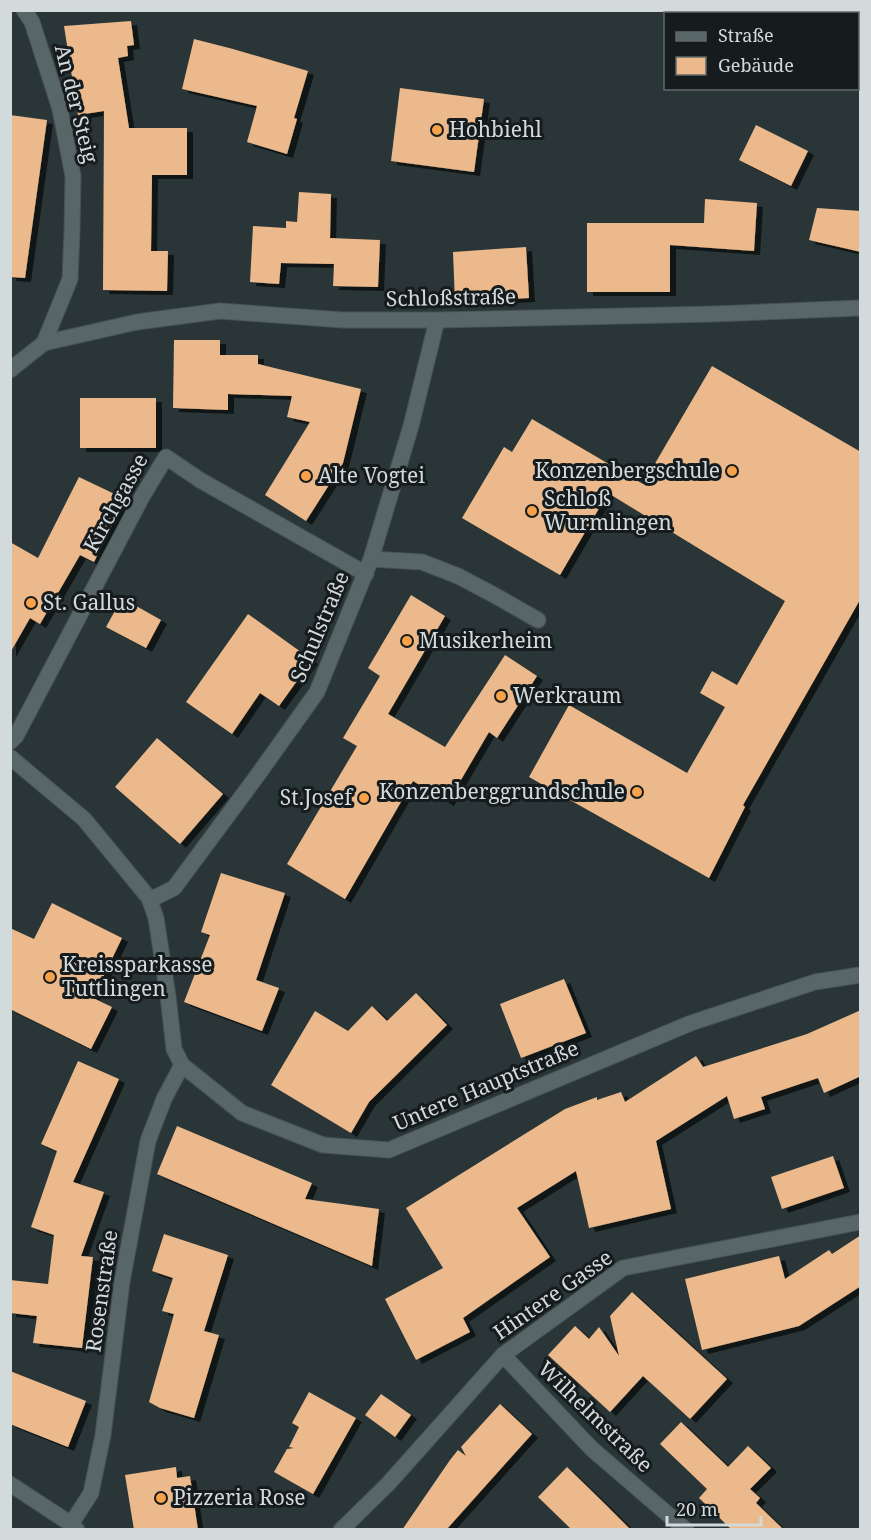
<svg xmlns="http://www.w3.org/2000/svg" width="871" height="1540" font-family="'Noto Serif',serif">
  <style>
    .building { fill: #ebb98b; filter: url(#shadow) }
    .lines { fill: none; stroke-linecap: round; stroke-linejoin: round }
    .street-casing { stroke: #475254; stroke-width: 17 }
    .street { stroke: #596668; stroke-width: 15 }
    .poi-dot { fill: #f7a248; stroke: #161c1d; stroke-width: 2 }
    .labels { text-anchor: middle; stroke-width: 6; stroke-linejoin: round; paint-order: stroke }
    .street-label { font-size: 21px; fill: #d3dadc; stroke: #161c1d }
    .poi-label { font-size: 21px; fill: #d3dadc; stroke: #161c1d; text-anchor: start }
  </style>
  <defs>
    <filter id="shadow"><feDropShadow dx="6" dy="4" stdDeviation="0" flood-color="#0009"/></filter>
  </defs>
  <rect width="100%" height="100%" fill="#293537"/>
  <g class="building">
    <path d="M131,21l3,24 -7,1 1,10 -10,2 11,70h58v47h-35l-1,76h17l-1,40 -64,-1 1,-179 -26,4 -14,-89z"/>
    <path d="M194,39l39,10 75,22 -14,47 3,1 -10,35 -40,-12 10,-36 -75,-17z"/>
    <path d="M400,88l84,11 -10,73 -83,-11z"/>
    <path d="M10,115l37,5 -22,158 -15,-1z"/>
    <path d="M756,125l52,26 -17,35 -52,-26z"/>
    <path d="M299,192l32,2 -1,44 50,2 -2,47 -45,-1 1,-22 -53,-1 -2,21 -29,-2 3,-56 33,2v-7l11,1z"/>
    <path d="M705,199l52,4 -3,48 -84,-6v47h-83v-69h117z"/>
    <path d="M817,208l44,3v41l-52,-12z"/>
    <path d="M526,247l3,51 -74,4 -2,-50z"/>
    <path d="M174,340h46v15h38v9l103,25 -18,74 -37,58 -41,-26 45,-73 -23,-5 5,-21 -64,-2v16l-55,-2z"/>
    <path d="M712,366l149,86v146l-118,207 2,2 -36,71 -180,-101 40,-72 118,68 38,-66 -25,-14 12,-22 25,14 48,-84 -177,-108 -48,82 -98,-57 42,-71 8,5 20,-33 111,65z"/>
    <rect x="80" y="398" width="76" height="50"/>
    <path d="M79,477l46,22 -31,63 -14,-7 -40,69 -10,-6 -20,35v-111l28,16z"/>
    <path d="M411,595l34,21 -57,98 57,33 60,-92 32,21 -40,62 -8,-6 -41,70 -35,-21 -68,118 -58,-35 70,-118 -14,-8 37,-62 -12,-8z"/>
    <path d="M122,598l39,22 -15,28 -40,-21z"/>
    <path d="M248,614l64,46 -33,46 -19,-13 -28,41 -46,-32z"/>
    <path d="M157,738l66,56 -43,50 -65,-57z"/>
    <path d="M221,873l64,20 -29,87 23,8 -17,43 -78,-29 26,-67 -9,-3z"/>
    <path d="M52,903l70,35 -29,60 19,9 -21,42 -81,-40v-81l24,11z"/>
    <path d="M564,979l22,54 -65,25 -21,-54z"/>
    <path d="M416,993l31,32 -78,77 -18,31 -80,-48 44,-74 33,20 24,-25 15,15z"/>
    <path d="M861,1010v66l-37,17 -6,-15 -57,19 4,12 -31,10 -7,-23 -71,45 15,68 -82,19 -13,-57 -59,37 33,49 -87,61 7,14 -54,28 -31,-61 58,-31 -37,-60 159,-99 32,-12v3l24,-8 4,10 71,-46 7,11 104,-33z"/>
    <path d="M78,1061l41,18 -46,103 31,10 -23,64 12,1 -11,91 -49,-5 4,-27 -27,-3v-33l38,4 6,-49 -23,-8 26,-76 -16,-7z"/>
    <path d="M177,1126l135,57 -7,16 74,10 -7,57 -215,-92z"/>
    <path d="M833,1156l11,32 -62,21 -11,-32z"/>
    <path d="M164,1234l64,21 -24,76 15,4 -25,83 -34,-10 -11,-6 25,-88 -12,-3 11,-33 -21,-7z"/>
    <path d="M861,1235v51l-62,40 -97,24 -17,-71 94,-23 6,23 44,-29 3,4z"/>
    <path d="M632,1292l95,87 -37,40 -47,-43 -33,36 -62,-57 27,-29 14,13 10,-12 20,29 -9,-40z"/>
    <path d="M10,1371l76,30 -18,46 -58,-23z"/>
    <path d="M309,1392l47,26 -43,76 -39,-22 13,-23 7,-1 -5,-1 10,-20 -7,-4z"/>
    <path d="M381,1394l30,21 -16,22 -30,-22z"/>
    <path d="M500,1404l32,30 -86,96h-44l48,-70 8,-10 8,6 -5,-9z"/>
    <path d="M681,1422l47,45 20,-21 23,22 -21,21 10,9 -4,5 28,27h-52l-33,-32 8,-9 -47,-45z"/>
    <path d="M176,1467l1,11 13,-2 8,54h-64l-9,-55z"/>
    <path d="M567,1467l38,37 26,26h-59l-34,-33z"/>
  </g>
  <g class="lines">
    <defs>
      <g id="street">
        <path d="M44,343l93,-21 83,-11 123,9h94l277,-6 146,-6"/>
        <path d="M10,370l34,-27 26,-64 2,-47 1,-56 -13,-67 -28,-87 -8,-12"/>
        <path d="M371,559l51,3 36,14 36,19 44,25"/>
        <path d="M10,742l6,-6 127,-241 23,-38 34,23 166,94"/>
        <path d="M10,757l74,62 65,79 7,20 12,78 6,53 8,16 60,48 81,32 66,5 302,-127 124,-41 45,-7"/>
        <path d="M149,898l7,-1 18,-9 83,-112 60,-84 54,-133 40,-133 26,-106"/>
        <path d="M503,1355l89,94 94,81"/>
        <path d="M10,1484l61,40 6,6"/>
        <path d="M71,1524l20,-31 12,-58 19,-153 26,-141 16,-42 18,-34"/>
        <path d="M341,1530l47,-46 115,-129 120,-87 237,-46"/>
      </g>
    </defs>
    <use href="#street" class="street-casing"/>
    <use href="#street" class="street"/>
  </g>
  <g class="poi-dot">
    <circle cx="437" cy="130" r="6"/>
    <circle cx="732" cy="471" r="6"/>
    <circle cx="306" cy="476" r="6"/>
    <circle cx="532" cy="511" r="6"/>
    <circle cx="31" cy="603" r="6"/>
    <circle cx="407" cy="641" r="6"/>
    <circle cx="501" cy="696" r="6"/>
    <circle cx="637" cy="792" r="6"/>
    <circle cx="364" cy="798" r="6"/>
    <circle cx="50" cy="977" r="6"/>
    <circle cx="161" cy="1498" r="6"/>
  </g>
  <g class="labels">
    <g class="street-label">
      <text transform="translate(76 104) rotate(76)" y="7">An der Steig</text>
      <text transform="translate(451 298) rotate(-1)" y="7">Schloßstraße</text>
      <text transform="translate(116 503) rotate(-61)" y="7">Kirchgasse</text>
      <text transform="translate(320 627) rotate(-67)" y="7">Schulstraße</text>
      <text transform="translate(486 1086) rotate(-23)" y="7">Untere Hauptstraße</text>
      <text transform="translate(102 1291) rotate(-82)" y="7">Rosenstraße</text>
      <text transform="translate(553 1295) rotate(-35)" y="7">Hintere Gasse</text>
      <text transform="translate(595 1417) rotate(44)" y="7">Wilhelmstraße</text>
    </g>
    <g class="poi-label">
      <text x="449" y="137">Hohbiehl</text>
      <text x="720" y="478" text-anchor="end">Konzenbergschule</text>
      <text x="318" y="483">Alte Vogtei</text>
      <text x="544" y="506">Schloß<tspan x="544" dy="24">Wurmlingen</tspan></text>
      <text x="43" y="610">St. Gallus</text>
      <text x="419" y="648">Musikerheim</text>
      <text x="513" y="703">Werkraum</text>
      <text x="625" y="799" text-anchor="end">Konzenberggrundschule</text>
      <text x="352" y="805" text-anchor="end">St.Josef</text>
      <text x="62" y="972">Kreissparkasse<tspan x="62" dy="24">Tuttlingen</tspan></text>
      <text x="173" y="1505">Pizzeria Rose</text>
    </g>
  </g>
  <rect width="871" height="1540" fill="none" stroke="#d3dadc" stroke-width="24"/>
  <rect x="664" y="12" width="195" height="78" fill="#161c1d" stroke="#626869" stroke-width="1.5"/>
  <rect x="676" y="32" width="30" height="9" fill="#596668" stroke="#626869" stroke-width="1.5"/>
  <text x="718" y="42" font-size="18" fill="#d3dadc">Straße</text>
  <rect x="676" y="57" width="30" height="18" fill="#ebb98b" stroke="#626869" stroke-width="1.5"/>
  <text x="718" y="72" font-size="18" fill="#d3dadc">Gebäude</text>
  <path d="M667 1516v9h94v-9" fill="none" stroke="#d3dadc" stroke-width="3"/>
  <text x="676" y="1516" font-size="18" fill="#d3dadc" stroke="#161c1d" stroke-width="4.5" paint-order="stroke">20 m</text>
</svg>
